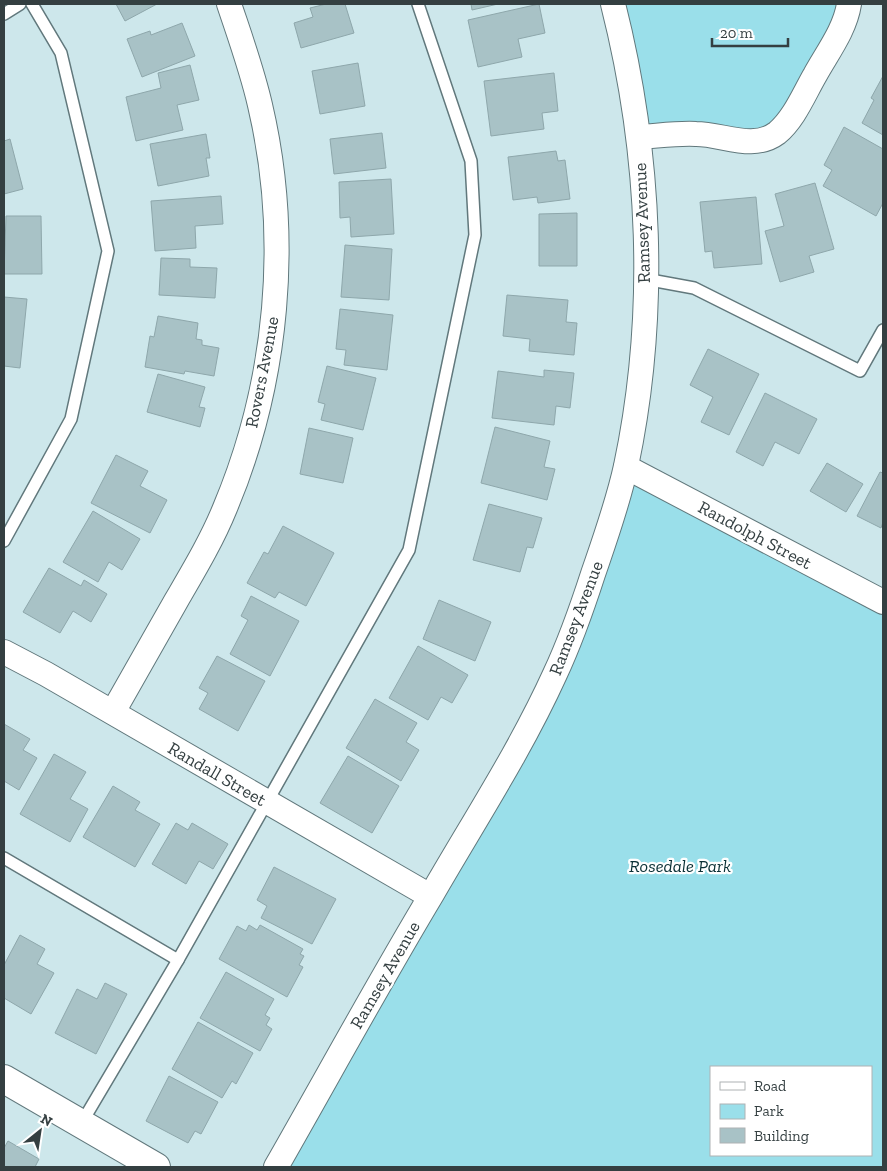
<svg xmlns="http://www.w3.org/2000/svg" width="887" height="1171" font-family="'Zilla Slab',serif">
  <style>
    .green { fill: #9adfea; fill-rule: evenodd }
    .building { fill: #a8c2c6; stroke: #8ea7ab }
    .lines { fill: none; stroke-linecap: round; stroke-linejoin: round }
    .service-casing { stroke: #61787c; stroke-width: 14 }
    .minor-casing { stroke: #61787c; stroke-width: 26 }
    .tertiary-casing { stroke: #61787c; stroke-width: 30 }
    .service { stroke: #fff; stroke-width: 11 }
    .minor { stroke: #fff; stroke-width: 24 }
    .tertiary { stroke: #fff; stroke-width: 28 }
    .labels { text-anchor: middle; stroke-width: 4.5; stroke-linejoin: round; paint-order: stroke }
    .street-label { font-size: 18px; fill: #343f41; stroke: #fff }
    .park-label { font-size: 18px; font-style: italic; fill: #0b3136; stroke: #fff }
  </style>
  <rect width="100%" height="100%" fill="#cde7eb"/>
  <g class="green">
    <path d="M613,4h236l-66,123 -144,10z"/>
    <path d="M626,467l257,135v565h-607l281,-495zM711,1067h160v88h-160z"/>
  </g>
  <g class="building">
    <path d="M116,4h41l-32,17z"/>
    <path d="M326,4h19l9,29 -53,15 -7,-25 19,-6 -3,-9z"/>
    <path d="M471,4h27l-26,6z"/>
    <path d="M539,4l6,29 -27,6 4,18 -44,10 -10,-47z"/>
    <path d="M182,23l13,33 -53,21 -15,-38 23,-8 1,4z"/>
    <path d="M358,63l7,43 -45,8 -8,-43z"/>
    <path d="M190,65l9,35 -22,5 6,25 -47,11 -10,-44 35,-9 -3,-15z"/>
    <path d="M554,73l4,38 -16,2 2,16 -53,7 -7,-55z"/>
    <path d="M883,76v59l-21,-12 12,-23 -3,-2z"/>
    <path d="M844,127l39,22v54l-7,13 -53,-30 9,-16 -8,-5z"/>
    <path d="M382,133l4,35 -52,6 -4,-35z"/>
    <path d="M206,134l4,24h-4l3,18 -51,10 -8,-42z"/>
    <path d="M10,139l13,50 -19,5v-53z"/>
    <path d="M556,151l2,10 7,-1 5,39 -32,4 -1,-6 -24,3 -5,-43z"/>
    <path d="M391,179l3,55 -43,3 -1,-20 -10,1 -1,-36z"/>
    <path d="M815,183l19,66 -25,7 5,16 -34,10 -15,-51 19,-5 -9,-32z"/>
    <path d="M221,196l2,28 -28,2 1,22 -41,3 -4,-50z"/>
    <path d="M756,197l6,67 -48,4 -2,-17 -7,1 -5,-50z"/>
    <path d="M577,213v53h-38v-52z"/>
    <path d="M6,216h35l1,58h-38z"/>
    <path d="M345,245l47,4 -3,51 -48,-3z"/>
    <path d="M161,258l29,1v8l27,1 -2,30 -56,-3z"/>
    <path d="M507,295l61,5 -2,22 11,1 -3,32 -45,-4 1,-12 -27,-3z"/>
    <path d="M4,297l23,2 -7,69 -16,-2z"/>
    <path d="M340,309l53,6 -6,55 -43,-5 2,-15 -10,-1z"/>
    <path d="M158,316l40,7 -2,16 6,1v5l17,3 -5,28 -29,-5 -1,3 -39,-7 5,-31 4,1z"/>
    <path d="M708,349l51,25 -30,61 -28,-13 12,-25 -23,-12z"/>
    <path d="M327,366l49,12 -13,52 -42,-10 4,-16 -7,-2z"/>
    <path d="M544,370l30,3 -4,35 -14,-2 -2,19 -62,-7 6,-47 46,6z"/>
    <path d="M158,374l47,13 -6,20 6,1 -5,19 -53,-15z"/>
    <path d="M765,393l52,26 -18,35 -24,-12 -12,24 -27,-14z"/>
    <path d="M495,427l55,14 -6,26 11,2 -8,31 -66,-17z"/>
    <path d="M309,428l44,10 -10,45 -43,-9z"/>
    <path d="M116,455l32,16 -8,15 27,14 -17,33 -59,-30z"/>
    <path d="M827,463l36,21 -17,28 -36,-21z"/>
    <path d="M880,472l3,1v49l-2,6 -24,-12z"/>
    <path d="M489,504l53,14 -9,30 -6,-1 -7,25 -47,-12z"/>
    <path d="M93,511l47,28 -18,31 -13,-8 -11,20 -35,-20z"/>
    <path d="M283,526l51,27 -28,53 -27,-14 -4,6 -28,-15 17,-31 4,2z"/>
    <path d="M49,568l32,18 3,-6 23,14 -16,28 -18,-11 -13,22 -37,-21z"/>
    <path d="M251,596l48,25 -29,55 -40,-22 18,-34 -7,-4z"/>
    <path d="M439,600l52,22 -16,39 -52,-22z"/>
    <path d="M418,646l50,29 -16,28 -11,-6 -13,23 -39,-22z"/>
    <path d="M217,656l48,25 -27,50 -39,-22 9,-16 -9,-5z"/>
    <path d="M375,699l42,24 -11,19 13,8 -18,31 -55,-33z"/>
    <path d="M4,724l26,15 -7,11 14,8 -18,32 -15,-9z"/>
    <path d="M54,754l32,18 -16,27 18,10 -18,33 -50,-28z"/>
    <path d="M348,756l51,30 -27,47 -52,-30z"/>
    <path d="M113,786l27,16 -5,8 25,14 -25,43 -52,-30z"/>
    <path d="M176,823l12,7 4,-7 36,21 -15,25 -14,-8 -13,23 -34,-20z"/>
    <path d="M274,867l62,32 -24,45 -51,-26 6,-12 -10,-6z"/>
    <path d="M249,925l8,5 3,-5 43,24 -3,5 4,2 -5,9 4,2 -16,30 -68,-38 18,-33 9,5z"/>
    <path d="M20,935l25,14 -8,15 17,9 -23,41 -27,-16v-33z"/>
    <path d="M226,972l48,27 -9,16 5,3 -4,7 6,4 -12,22 -60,-33z"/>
    <path d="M105,983l22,11 -31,60 -41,-21 22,-44 20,10z"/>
    <path d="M198,1022l55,31 -17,31 -4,-3 -10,17 -50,-29z"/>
    <path d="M169,1076l49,26 -17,32 -6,-3 -7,12 -42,-22z"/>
    <path d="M8,1141l31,18 -4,8h-31v-19z"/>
  </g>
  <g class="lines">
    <defs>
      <g id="service">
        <path d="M4,14l16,-10"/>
        <path d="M645,279l49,9 166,83 23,-41"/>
        <path d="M4,541l67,-122 37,-168 -47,-198 -29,-49"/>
        <path d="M4,858l174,102"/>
        <path d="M81,1124l97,-164 231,-410 66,-315 -4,-74 -53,-157"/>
      </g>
      <g id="minor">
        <path d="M639,137c18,-1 38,-4 57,-3 27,0 57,17 81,-1 17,-14 27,-39 38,-58 12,-22 30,-45 34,-71"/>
        <path d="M626,467l257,135"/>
        <path d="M4,652l42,22 384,222"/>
        <path d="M113,712c21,-37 42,-74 63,-111 18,-31 36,-61 49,-93 53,-126 66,-271 35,-403 -8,-35 -20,-68 -31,-101"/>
        <path d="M276,1167c52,-91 102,-183 156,-273 42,-73 88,-143 123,-220 15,-32 27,-66 38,-100 12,-35 25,-71 33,-108 32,-152 25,-312 -13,-462"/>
      </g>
      <path id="tertiary" d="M4,1079l152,88"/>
    </defs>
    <use href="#service" class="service-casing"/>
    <use href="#minor" class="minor-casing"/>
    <use href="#tertiary" class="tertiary-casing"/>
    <use href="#service" class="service"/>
    <use href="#minor" class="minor"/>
    <use href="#tertiary" class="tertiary"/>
  </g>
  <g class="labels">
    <g class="street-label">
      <text transform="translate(642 223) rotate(-92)" y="6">Ramsey Avenue</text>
      <text transform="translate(262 372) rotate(-79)" y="6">Rovers Avenue</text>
      <text transform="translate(755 535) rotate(28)" y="6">Randolph Street</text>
      <text transform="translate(576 618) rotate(-69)" y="6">Ramsey Avenue</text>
      <text transform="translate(217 774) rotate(30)" y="6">Randall Street</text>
      <text transform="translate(385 975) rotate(-60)" y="6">Ramsey Avenue</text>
    </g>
    <g class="park-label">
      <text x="680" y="872">Rosedale Park</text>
    </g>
  </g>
  <rect width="887" height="1171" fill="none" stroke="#343f41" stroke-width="10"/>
  <rect x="710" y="1066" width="162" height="90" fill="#ffffff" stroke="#aeb2b3"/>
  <rect x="720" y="1082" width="25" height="8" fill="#ffffff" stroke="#aeb2b3"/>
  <text x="754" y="1091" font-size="15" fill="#343f41">Road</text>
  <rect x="720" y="1104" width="25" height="15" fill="#9adfea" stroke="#aeb2b3"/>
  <text x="754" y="1116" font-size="15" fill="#343f41">Park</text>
  <rect x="720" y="1128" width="25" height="15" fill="#a8c2c6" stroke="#aeb2b3"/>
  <text x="754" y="1141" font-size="15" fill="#343f41">Building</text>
  <g transform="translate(40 1131) rotate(30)" stroke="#ffffff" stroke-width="4" paint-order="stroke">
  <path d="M0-4L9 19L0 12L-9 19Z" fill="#343f41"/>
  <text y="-8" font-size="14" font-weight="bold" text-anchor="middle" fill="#343f41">N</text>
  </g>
  <path d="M712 38v8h76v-8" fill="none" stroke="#343f41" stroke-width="2.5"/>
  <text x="720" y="38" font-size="15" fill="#343f41" stroke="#ffffff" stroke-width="4" paint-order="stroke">20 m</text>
</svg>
